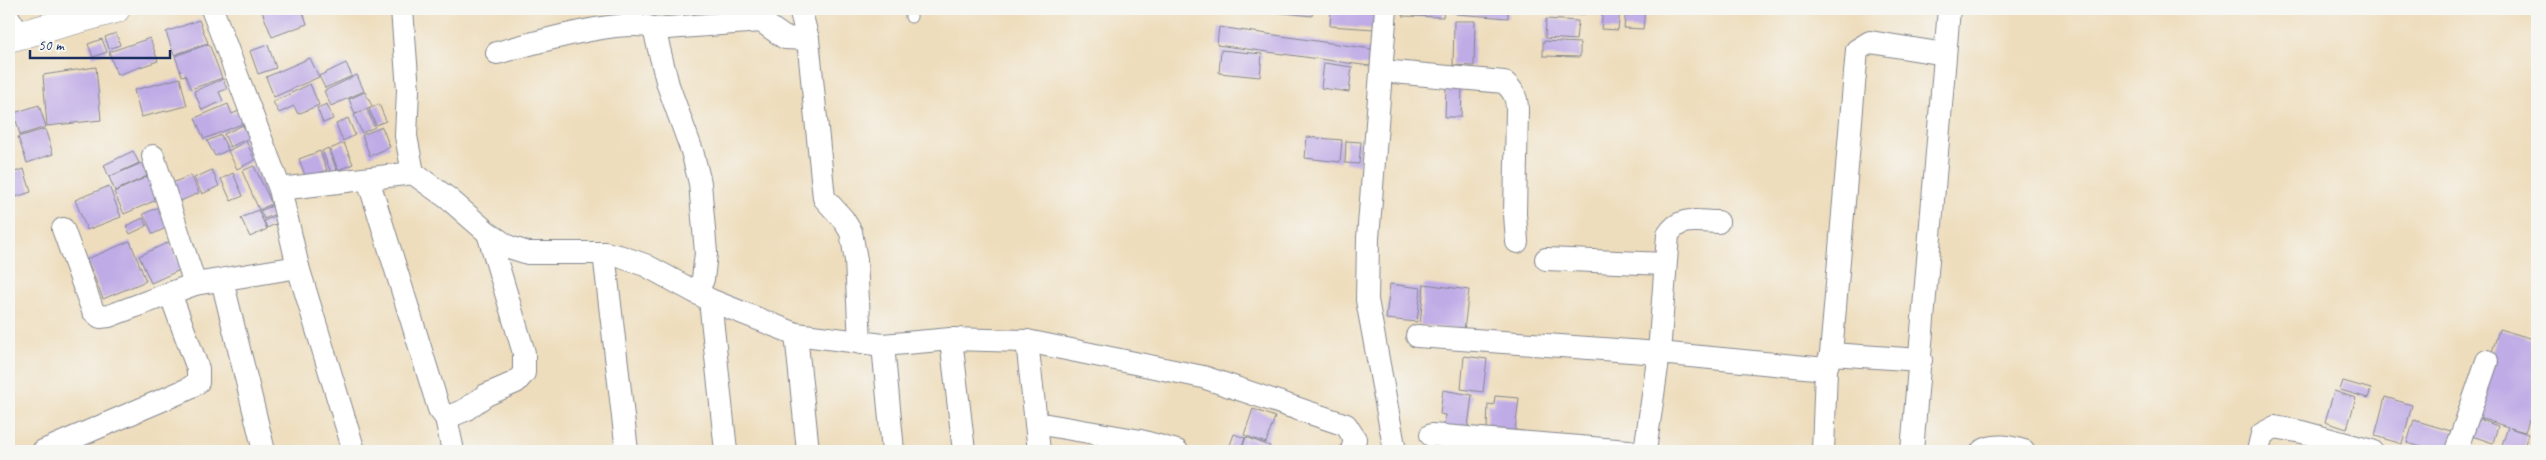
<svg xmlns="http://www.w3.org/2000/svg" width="2546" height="460" font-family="Caveat,sans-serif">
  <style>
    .building { fill: #bfabe6 }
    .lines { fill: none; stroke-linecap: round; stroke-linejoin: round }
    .service-casing { stroke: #84868d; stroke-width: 13 }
    .minor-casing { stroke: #84868d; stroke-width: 24 }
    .trunk-casing { stroke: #84868d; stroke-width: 29 }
    .service { stroke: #fff; stroke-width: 11 }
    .minor { stroke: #fff; stroke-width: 22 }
    .trunk { stroke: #fff; stroke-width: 28 }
  </style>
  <rect width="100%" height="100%" fill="#f6f6f2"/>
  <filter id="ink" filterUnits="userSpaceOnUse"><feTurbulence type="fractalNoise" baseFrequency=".02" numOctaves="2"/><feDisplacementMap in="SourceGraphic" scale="10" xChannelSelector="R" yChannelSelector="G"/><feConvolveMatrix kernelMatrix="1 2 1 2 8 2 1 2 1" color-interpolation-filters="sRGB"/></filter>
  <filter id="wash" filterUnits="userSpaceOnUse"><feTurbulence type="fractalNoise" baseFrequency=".0096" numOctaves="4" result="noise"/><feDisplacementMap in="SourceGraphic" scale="20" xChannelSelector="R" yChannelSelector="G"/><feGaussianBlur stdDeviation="1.12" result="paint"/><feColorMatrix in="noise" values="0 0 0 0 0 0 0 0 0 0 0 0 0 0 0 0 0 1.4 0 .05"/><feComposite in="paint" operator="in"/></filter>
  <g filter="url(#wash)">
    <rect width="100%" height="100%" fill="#eeddbc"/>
    <g id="blocks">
      <g class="building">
        <path d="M261,9h41l5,15 -35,13z"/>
        <path d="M1211,9h44v4l-44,-2z"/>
        <path d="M1265,9h48l-1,7 -47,-5z"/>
        <path d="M1331,9h44l-1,20 -44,-3z"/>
        <path d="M1403,9h41l-1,8 -40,-1z"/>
        <path d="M1456,9h52v9l-52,-4z"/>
        <path d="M1515,9h30l1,2h-31z"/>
        <path d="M1555,9h30v5l-30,1z"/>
        <path d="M1603,9h17l-2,21 -17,-1z"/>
        <path d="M1626,9h19l-2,20 -19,-1z"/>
        <path d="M1546,19l32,2 -2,19 -31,-2z"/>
        <path d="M199,20l9,23 -34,12 -8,-23z"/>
        <path d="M1454,21h21l-1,45 -21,-1z"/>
        <path d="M1219,27l153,22 -2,17 -153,-21z"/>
        <path d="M116,33l4,12 -11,4 -4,-12z"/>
        <path d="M150,38l8,23 -41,14 -8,-23z"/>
        <path d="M102,39l5,13 -14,5 -5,-13z"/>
        <path d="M1543,41l37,2v14l-37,-1z"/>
        <path d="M209,44l13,34 -31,11 -5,-14 -4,1 -7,-20z"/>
        <path d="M268,45l8,23 -18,6 -8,-23z"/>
        <path d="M1221,50l41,4 -2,23 -41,-4z"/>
        <path d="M310,58l9,19 -45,20 -8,-20z"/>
        <path d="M346,63l6,13 -27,12 -6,-12z"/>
        <path d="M1324,63l28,4 -3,25 -28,-4z"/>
        <path d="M96,67l5,53 -54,6 -4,-51z"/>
        <path d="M357,75l7,16 -33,15 -7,-15z"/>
        <path d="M180,78l7,28 -46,11 -7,-27z"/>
        <path d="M223,79l4,10 -8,3 4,9 -21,9 -8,-19z"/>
        <path d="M310,84l9,21 -21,9 -4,-8 -15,7 -6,-11z"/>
        <path d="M1446,88l16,1 -1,28h-16z"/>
        <path d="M365,92l7,14 -17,8 -6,-15z"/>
        <path d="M228,104l4,10 7,-3 5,12 -40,16 -9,-21z"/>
        <path d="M327,104l6,15 -10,4 -6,-15z"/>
        <path d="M379,104l7,17 -10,4 -7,-16z"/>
        <path d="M39,105l7,22 -26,8 -6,-22z"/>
        <path d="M367,109l8,18 -13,6 -8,-18z"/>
        <path d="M348,118l7,17 -12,6 -7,-17z"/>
        <path d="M243,125l6,13 -19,9 -6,-13z"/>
        <path d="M382,127l8,20 -20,9 -8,-21z"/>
        <path d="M45,129l8,25 -26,9 -9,-26z"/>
        <path d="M221,135l7,15 -13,6 -8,-15z"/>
        <path d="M1307,137l35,3 -2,22 -35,-4z"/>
        <path d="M246,141l9,19 -18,9 -9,-18z"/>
        <path d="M1346,141l15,1 -2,22 -14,-1z"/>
        <path d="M344,143l9,21 -15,6 -8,-21z"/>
        <path d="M328,148l10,25 -6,2 -10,-24z"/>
        <path d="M133,151l6,12 -30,14 -5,-12z"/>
        <path d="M320,151l7,19 -21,8 -7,-19z"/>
        <path d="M142,163l5,13 -32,15 -6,-14z"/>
        <path d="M254,166l18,38 -13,6 -17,-39z"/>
        <path d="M24,169l7,23 -22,7v-25z"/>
        <path d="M212,170l7,16 -17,8 -8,-16z"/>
        <path d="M233,173l10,23 -12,5 -10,-22z"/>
        <path d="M151,175l10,23 -37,16 -10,-22z"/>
        <path d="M191,175l8,18 -21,9 -8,-18z"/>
        <path d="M109,186l12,31 -34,13 -12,-30z"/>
        <path d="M161,206l9,20 -17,8 -10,-20z"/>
        <path d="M272,206l4,8 -12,5 -4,-8z"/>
        <path d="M258,210l9,19 -17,8 -9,-19z"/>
        <path d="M277,215l3,7 -13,6 -3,-7z"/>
        <path d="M143,218l4,8 -17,8 -4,-8z"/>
        <path d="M130,241l16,40 -43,18 -16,-40z"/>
        <path d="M169,242l13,27 -31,14 -12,-27z"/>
        <path d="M1390,284l31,4 -4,34 -31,-3z"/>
        <path d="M1424,284l45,6 -5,40 -44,-5z"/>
        <path d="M2499,329l38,11v56l-12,36 -15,-4 18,6 -5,17 -21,-6 6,-18 -35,-11z"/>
        <path d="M1464,356l23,3 -4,33 -22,-3z"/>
        <path d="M2343,381l28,8 -3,9 -28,-8z"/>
        <path d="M1443,390l29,5 -4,32 -6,-1 -1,7 -17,-3 1,-15 -5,-1z"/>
        <path d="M2334,391l22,7 -9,31 -22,-7z"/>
        <path d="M1495,396l24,2 -4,33 -28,-2 1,-25 6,1z"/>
        <path d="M2385,397l27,8 -10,39 -27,-8z"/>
        <path d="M1253,409l22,8 -9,26 -22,-8z"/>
        <path d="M2477,419l21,7 -5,17 -21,-7z"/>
        <path d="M2414,420l40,12 -6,19h-14l-27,-8z"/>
        <path d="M1234,434l11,4 -5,13h-12z"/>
        <path d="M1246,437l24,9 -1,5h-28z"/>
      </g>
    </g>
  </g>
  <g filter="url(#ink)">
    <use href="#blocks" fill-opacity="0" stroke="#84868d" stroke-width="1"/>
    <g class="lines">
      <defs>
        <path id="service" d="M911,9v8"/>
        <g id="minor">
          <path d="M212,9l68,180 18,78 56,184"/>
          <path d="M402,9l6,81 -2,46 7,37"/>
          <path d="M800,9l8,30 16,159 19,21 8,13 5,28 4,83"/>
          <path d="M1386,9l-18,229 -1,62 28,151"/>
          <path d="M9,18l10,17"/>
          <path d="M654,29l107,-8 24,17 23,1"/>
          <path d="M497,53c28,-8 136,-39 157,-24l14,56 24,66 8,32 6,70 -3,26 -6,14"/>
          <path d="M1382,71l122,11c9,8 13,15 13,27l-2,105 2,28"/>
          <path d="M153,156l42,128"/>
          <path d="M368,179l71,230 7,9 19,-8 21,-15 30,-13 8,-9v-20l-36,-120"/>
          <path d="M280,189l133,-16 36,26 39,34 21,14 19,6h76l15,3 26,9 65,35 86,34 87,11 68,-6 76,2 176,36 143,48 9,14 -3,12"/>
          <path d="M63,229l30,82 7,6 9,-1 86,-32 103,-17"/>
          <path d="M604,253l23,198"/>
          <path d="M1546,259l119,5"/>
          <path d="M222,280l42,171"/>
          <path d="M710,300l16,151"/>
          <path d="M796,334l12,117"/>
          <path d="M1417,336l242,17 167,16"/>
          <path d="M951,339l13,112"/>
          <path d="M1027,341l12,110"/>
          <path d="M883,345l10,106"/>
          <path d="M1831,354l90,6"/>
          <path d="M446,418l7,33"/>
          <path d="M1036,423l105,18 36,10"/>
          <path d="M1431,435l198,16"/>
          <path d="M43,451l145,-62 10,-7v-13l-28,-76"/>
          <path d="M1645,451l14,-98 9,-118c12,-20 30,-13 50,-13"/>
          <path d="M1823,451l3,-82 5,-15 26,-304 13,-8 75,12"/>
          <path d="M1912,451l37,-442"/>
          <path d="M1982,451c13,-8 28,-4 42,0"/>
          <path d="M2258,451l4,-17 13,-7 27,5 70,19"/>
          <path d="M2456,451l31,-90"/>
        </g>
        <path id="trunk" d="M9,38l107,-29"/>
      </defs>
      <use href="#service" class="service-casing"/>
      <use href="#minor" class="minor-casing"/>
      <use href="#trunk" class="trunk-casing"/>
      <use href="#service" class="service"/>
      <use href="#minor" class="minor"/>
      <use href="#trunk" class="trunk"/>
    </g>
  </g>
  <rect width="2546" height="460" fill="none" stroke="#f6f6f2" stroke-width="30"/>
  <path d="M30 50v8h140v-8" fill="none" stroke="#1b2f5e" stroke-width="2.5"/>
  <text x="38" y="50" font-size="15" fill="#1b2f5e" stroke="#f6f6f2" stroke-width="4" paint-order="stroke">50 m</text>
</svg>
